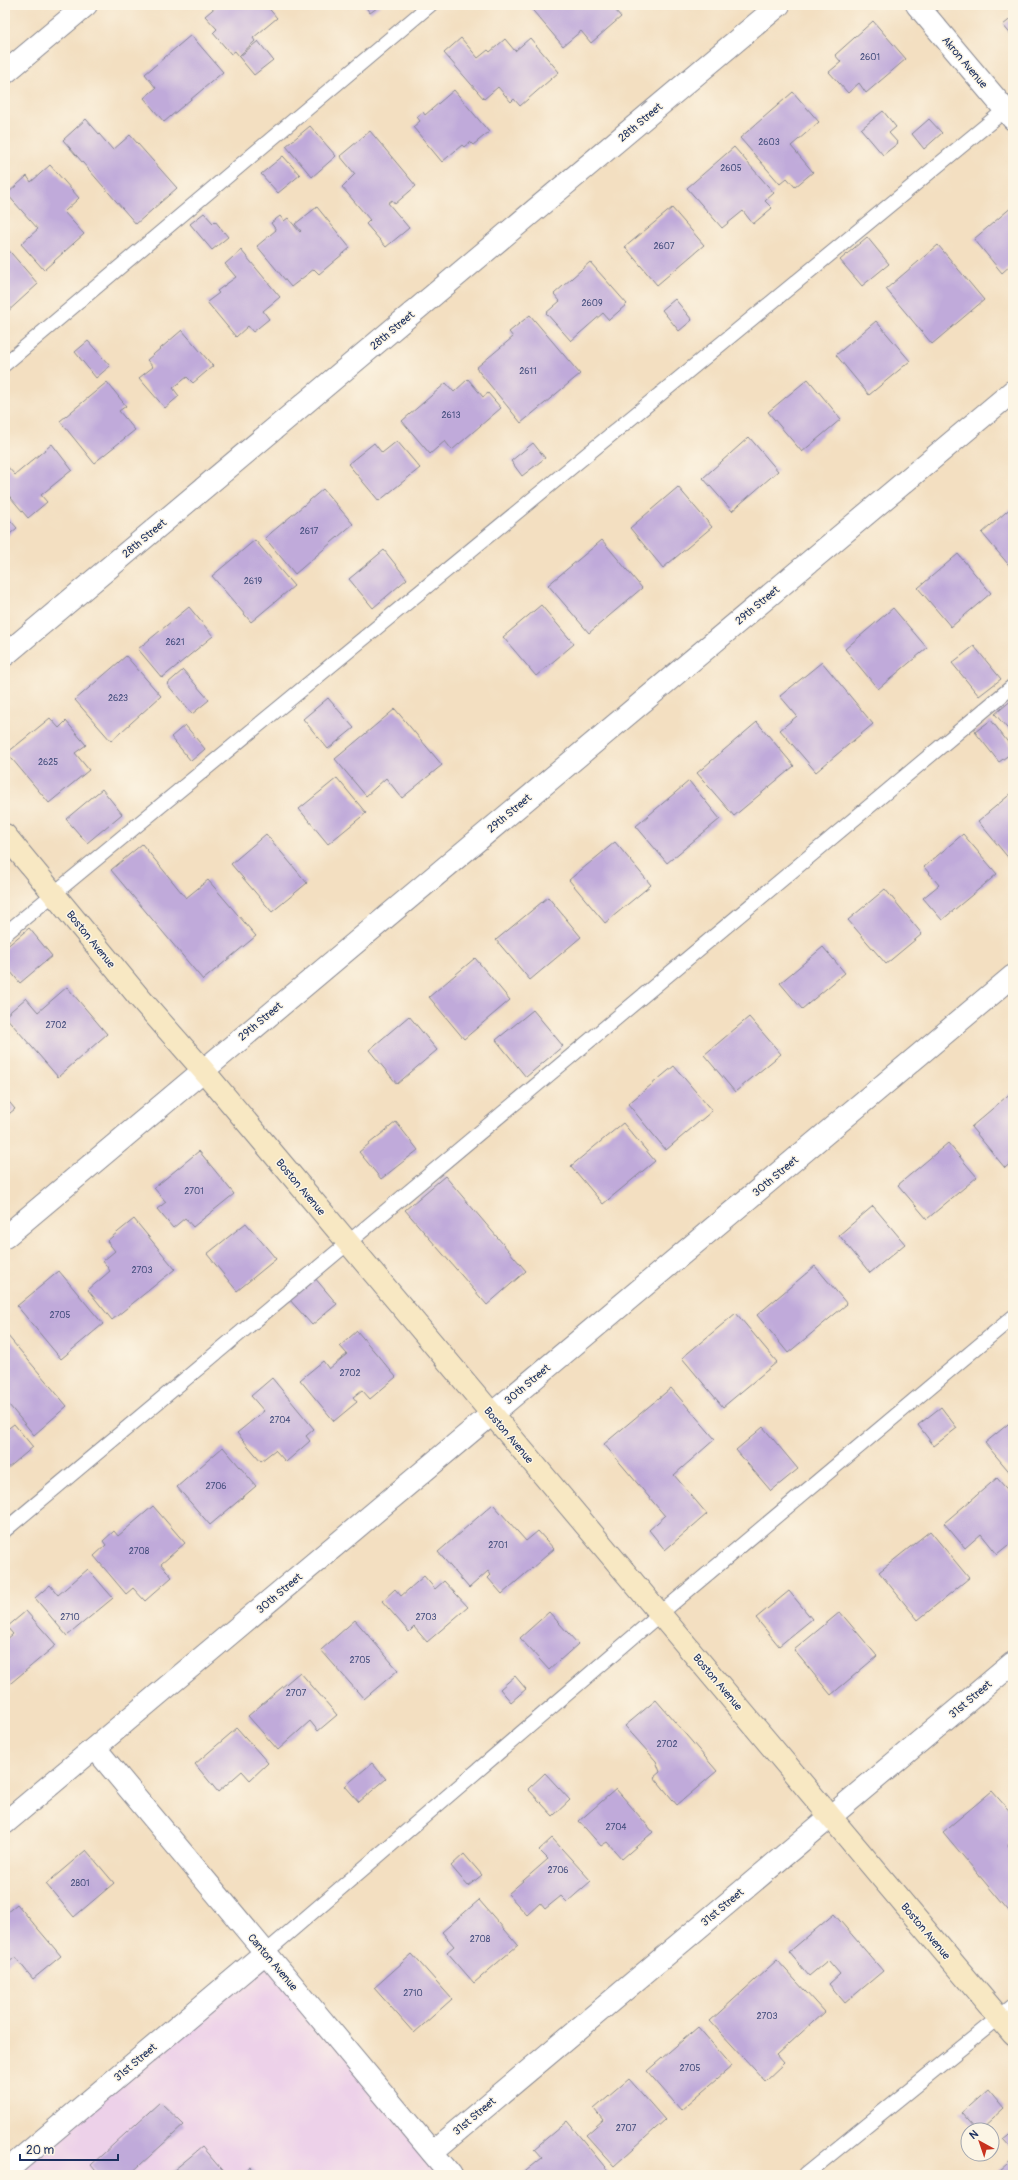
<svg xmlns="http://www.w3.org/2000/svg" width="1018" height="2180" font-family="Pangolin,sans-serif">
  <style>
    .built { fill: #edd1e9 }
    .building { fill: #c0aada }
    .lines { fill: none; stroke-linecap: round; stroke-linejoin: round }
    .lane-casing { stroke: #878790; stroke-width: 16 }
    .street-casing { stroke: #878790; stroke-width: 24 }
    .secondary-casing { stroke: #878790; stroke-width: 24 }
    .lane { stroke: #fff; stroke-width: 14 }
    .street { stroke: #fff; stroke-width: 22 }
    .secondary { stroke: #f8e8c3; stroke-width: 22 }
    .labels { text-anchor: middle; stroke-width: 3; stroke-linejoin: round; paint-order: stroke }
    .number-label { font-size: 9px; fill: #444e7d }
    .street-label { font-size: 11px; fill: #1b2f5e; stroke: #fcf5e5 }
  </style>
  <rect width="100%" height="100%" fill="#fcf5e5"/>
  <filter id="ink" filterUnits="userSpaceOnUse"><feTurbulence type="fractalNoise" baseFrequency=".025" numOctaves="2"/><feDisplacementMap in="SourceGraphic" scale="8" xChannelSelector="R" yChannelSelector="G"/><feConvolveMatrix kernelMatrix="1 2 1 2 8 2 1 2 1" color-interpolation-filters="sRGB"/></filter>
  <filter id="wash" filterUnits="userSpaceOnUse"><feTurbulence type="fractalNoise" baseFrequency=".012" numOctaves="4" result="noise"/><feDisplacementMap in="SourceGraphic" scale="16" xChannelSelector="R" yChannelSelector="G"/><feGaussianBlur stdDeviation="0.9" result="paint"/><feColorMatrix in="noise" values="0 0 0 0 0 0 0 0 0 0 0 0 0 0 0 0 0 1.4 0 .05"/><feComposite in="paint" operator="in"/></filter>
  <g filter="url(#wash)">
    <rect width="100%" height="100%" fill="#f3dfc1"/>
    <path class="built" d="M265,1953l183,222h-443z"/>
    <g id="blocks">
      <g class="building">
        <path d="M218,5h48l11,13 -24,20 2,3 -16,15 -4,-5 -4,3 -18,-21 4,-4 -12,-13z"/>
        <path d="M295,5h12l-7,6z"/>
        <path d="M364,5h17l-11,8z"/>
        <path d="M528,5h83l10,12 -30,26 -10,-12 -18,15z"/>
        <path d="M1013,17v20l-10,-12z"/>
        <path d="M873,21l33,38 -40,34 -7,-10 -11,10 -19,-21 12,-10 -6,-7z"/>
        <path d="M191,35l32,37 -59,50 -20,-24 12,-10 -11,-14z"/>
        <path d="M461,38l17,20 10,-8 2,2 15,-13 10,12 15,-13 29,34 -39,34 -6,-7 -3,3 -13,-15 -14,12 -40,-46z"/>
        <path d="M258,41l15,19 -19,15 -15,-18z"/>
        <path d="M454,90l35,42 -16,13 -3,-3 -6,5 -2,-2 -20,17 -29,-35 7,-6 -3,-4 6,-5 2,3z"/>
        <path d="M793,92l26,30 -28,24 22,26 -18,15 -8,-9 -7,6 -40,-46z"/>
        <path d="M883,111l13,16 -7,6 9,10 -15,12 -22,-26z"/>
        <path d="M86,119l27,31 17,-15 47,53 -41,36 -73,-84z"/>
        <path d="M929,119l13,14 -18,16 -12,-15z"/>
        <path d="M310,126l26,30 -24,21 -26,-31z"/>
        <path d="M370,131l46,55 -21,18 -3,-4 -4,3 21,25 -23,19 -20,-23 4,-4 -28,-33 13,-13 -15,-18z"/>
        <path d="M734,147l40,46 -9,8 7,7 -19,16 -10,-13 -21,17 -35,-40z"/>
        <path d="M283,156l17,19 -22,18 -17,-19z"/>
        <path d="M50,165l29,33 -15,14 20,22 -40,36 -23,-26 17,-15 -31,-35 20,-18 4,6z"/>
        <path d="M1013,206v57l-11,10 -28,-34z"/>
        <path d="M317,207l33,41 -31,26 -5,-5 -23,18 -34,-41 19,-16 -5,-7 9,-7 4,5 4,-3 12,14 1,-1 -6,-7z"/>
        <path d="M672,208l32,37 -47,40 -32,-38z"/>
        <path d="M204,213l9,10 2,-2 13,16 -16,13 -22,-26z"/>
        <path d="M867,237l22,27 -27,22 -22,-26z"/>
        <path d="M938,245l46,55 -52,44 -46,-55z"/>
        <path d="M5,246l33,38 -33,30z"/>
        <path d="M241,250l39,47 -17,14 6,8 -16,13 -5,-6 -12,11 -29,-35 12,-9 -2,-2 19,-14 -11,-13z"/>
        <path d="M590,262l37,42 -18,16 -6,-7 -32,28 -25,-28 14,-12 -6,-7z"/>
        <path d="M675,299l17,21 -13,11 -17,-21z"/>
        <path d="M530,315l50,59 -59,49 -45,-55 37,-31 -4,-5z"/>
        <path d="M876,321l34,40 -41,34 -33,-40z"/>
        <path d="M182,330l31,36 -20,17 -6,-6 -14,11 6,8 -14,12 -26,-30 14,-11 -6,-7z"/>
        <path d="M88,341l22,25 -14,12 -21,-26z"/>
        <path d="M468,379l15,18 5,-4 13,15 -49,42 -7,-9 -15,13 -28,-33 44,-38 8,9z"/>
        <path d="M808,379l33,40 -39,33 -34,-40z"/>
        <path d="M107,382l19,24 -7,5 16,19 -41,33 -34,-42z"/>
        <path d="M749,437l29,34 -46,40 -29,-33z"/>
        <path d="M397,441l23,27 -41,33 -31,-37 26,-21 8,10z"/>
        <path d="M533,443l12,15 -23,18 -11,-15z"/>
        <path d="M52,444l20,26 -31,25 6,7 -19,16 -23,-27v-27l10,11z"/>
        <path d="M678,487l34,40 -49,41 -33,-40z"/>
        <path d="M323,489l30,35 -58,50 -30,-36z"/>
        <path d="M1013,506v64l-31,-37z"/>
        <path d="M5,514l12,14 -12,10z"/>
        <path d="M255,540l39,46 -43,36 -39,-46z"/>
        <path d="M602,540l40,48 -53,45 -41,-48z"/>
        <path d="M384,550l23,29 -34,29 -24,-29z"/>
        <path d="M958,554l33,39 -40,34 -33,-39z"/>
        <path d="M541,605l33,39 -38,32 -33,-39z"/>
        <path d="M189,607l24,29 -51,42 -24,-29z"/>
        <path d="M893,608l34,40 -49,41 -33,-40z"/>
        <path d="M974,646l27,33 -22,17 -27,-33z"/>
        <path d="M126,656l35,40 -50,45 -36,-41z"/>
        <path d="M822,662l51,62 -57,48 -36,-42 17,-14 -17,-20z"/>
        <path d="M183,670l26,30 -17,14 -25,-30z"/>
        <path d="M328,698l26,30 -26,21 -25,-30z"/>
        <path d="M1013,699v36l-18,-21z"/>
        <path d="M395,709l47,56 -40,33 -16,-20 -20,18 -31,-37z"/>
        <path d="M50,718l9,10 7,-7 20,24 -11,8 14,17 -40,33 -42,-50z"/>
        <path d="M991,720l22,29v3l-14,10 -24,-30z"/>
        <path d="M757,722l37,44 -60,50 -37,-43z"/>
        <path d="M185,725l20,24 -14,12 -20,-24z"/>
        <path d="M337,778l29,35 -38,31 -29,-35z"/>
        <path d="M689,781l31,38 -53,44 -31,-37z"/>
        <path d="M102,789l20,25 -35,29 -21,-24z"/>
        <path d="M1013,792v67l-2,2 -33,-40z"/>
        <path d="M266,834l41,49 -35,29 -41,-48z"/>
        <path d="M963,834l34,40 -55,46 -19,-22 16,-13 -15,-18z"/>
        <path d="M615,842l36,43 -46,38 -36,-43z"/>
        <path d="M142,844l44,54 22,-18 48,56 -53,44 -92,-110z"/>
        <path d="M885,889l37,45 -36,30 -38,-44z"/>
        <path d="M548,897l33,40 -51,43 -34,-40z"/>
        <path d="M29,928l23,28 -32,27 -15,-18v-17z"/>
        <path d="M823,947l22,26 -43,36 -22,-26z"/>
        <path d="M475,958l35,42 -46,39 -35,-42z"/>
        <path d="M67,987l40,47 -49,43 -53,-61 21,-18 12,14z"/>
        <path d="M533,1010l30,36 -37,31 -30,-37z"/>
        <path d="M409,1016l28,34 -40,34 -28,-34z"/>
        <path d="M749,1017l32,37 -46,38 -31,-37z"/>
        <path d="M674,1066l38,45 -46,39 -38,-46z"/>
        <path d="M1013,1091v70l-8,7 -34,-41z"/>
        <path d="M5,1097l10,12 -10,8z"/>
        <path d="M396,1122l22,28 -37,29 -22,-27z"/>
        <path d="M623,1123l32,38 -52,43 -32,-38z"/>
        <path d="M948,1143l29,34 -50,42 -29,-34z"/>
        <path d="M199,1151l35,43 -41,33 -8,-9 -12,10 -16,-19 9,-7 -12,-14z"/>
        <path d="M445,1176l81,95 -39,34 -82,-95z"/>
        <path d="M873,1206l32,38 -35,29 -31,-38z"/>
        <path d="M134,1219l41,50 -63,51 -24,-30 22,-19 -7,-10 12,-10 -8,-10z"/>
        <path d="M246,1223l30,36 -39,32 -30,-37z"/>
        <path d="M815,1266l32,38 -59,49 -31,-38z"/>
        <path d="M59,1271l44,53 -42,35 -44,-53z"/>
        <path d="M314,1277l23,27 -25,21 -23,-26z"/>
        <path d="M736,1313l41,49 -54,45 -41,-49z"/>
        <path d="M357,1331l39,46 -26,22 -8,-9 -9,7 4,5 -23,19 -34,-41 23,-19 6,8 18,-15 -7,-8z"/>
        <path d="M7,1335l60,71 -33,29 -25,-30 -4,3z"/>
        <path d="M272,1378l42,51 -8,7 4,5 -24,21 -11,-12 -14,11 -24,-28 27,-22 -13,-15z"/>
        <path d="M671,1388l44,51 -41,36 33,39 -42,36 -16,-20 16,-14 -61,-72z"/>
        <path d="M941,1407l16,21 -23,18 -16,-21z"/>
        <path d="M1013,1420v56l-28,-33z"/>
        <path d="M14,1424l19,23 -26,22 -2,-2v-36z"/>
        <path d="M763,1427l35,42 -27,22 -35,-41z"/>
        <path d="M223,1447l33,39 -46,39 -33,-38z"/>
        <path d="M997,1478l16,18v45l-16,13 -16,-20 -16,14 -21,-25z"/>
        <path d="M493,1504l33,37 12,-10 16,18 -52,45 -14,-16 3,-3 -3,-4 -19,17 -31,-36z"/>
        <path d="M153,1506l32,37 -24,21 11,13 -27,24 -12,-13 -7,6 -32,-38 12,-11 -3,-4 11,-10 4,5z"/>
        <path d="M930,1531l39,47 -51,42 -39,-48z"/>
        <path d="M88,1569l25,29 -46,38 -32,-38 15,-13 8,10z"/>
        <path d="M424,1576l11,13 9,-8 24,26 -41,35 -13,-15 -5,5 -27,-31 13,-12 6,7z"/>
        <path d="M789,1591l23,28 -33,27 -23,-28z"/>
        <path d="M26,1611l30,34 -51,43v-47l8,-7 -6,-7z"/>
        <path d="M549,1612l29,32 -29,26 -29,-32z"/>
        <path d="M840,1612l37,44 -46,39 -37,-45z"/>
        <path d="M355,1620l43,50 -34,29 -43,-49z"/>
        <path d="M300,1672l37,43 -19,16 -8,-10 -32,29 -30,-34z"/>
        <path d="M515,1676l11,13 -15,13 -11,-13z"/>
        <path d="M656,1700l61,71 -40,34 -23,-28 6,-5 -4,-11 -31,-35z"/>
        <path d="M237,1728l31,35 -18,17 -8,-9 -24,21 -23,-28z"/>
        <path d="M372,1763l14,16 -27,23 -14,-16z"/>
        <path d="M545,1773l25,27 -17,16 -25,-27z"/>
        <path d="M616,1789l37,43 -31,27 -15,-17 -6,4 -22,-25z"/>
        <path d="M992,1791l21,24v26l-5,4 5,7v64l-70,-84z"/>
        <path d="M552,1838l39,43 -24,21 -6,-6 -16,13 -5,-6 -13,12 -19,-21 40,-35 -9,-9z"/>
        <path d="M86,1850l28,33 -40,34 -28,-33z"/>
        <path d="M464,1854l18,21 -14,11 -17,-20z"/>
        <path d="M479,1900l39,45 -44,38 -27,-31 7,-6 -12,-14z"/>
        <path d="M17,1904l44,52 -28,23 -18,-22 -10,9v-52z"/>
        <path d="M834,1914l49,57 -38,32 -16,-19 11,-10 -12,-14 -19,16 -20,-24z"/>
        <path d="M412,1954l40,45 -38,34 -40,-45z"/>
        <path d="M777,1960l47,52 -47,43 7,8 -19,18 -55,-60z"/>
        <path d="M698,2027l34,39 -51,44 -34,-39z"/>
        <path d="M629,2079l36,41 -51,46 -28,-31 17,-15 -9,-11z"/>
        <path d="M988,2089l16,19 -24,22h-4l-15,-17z"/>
        <path d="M160,2102l24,23 -55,50h-30l-8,-10z"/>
        <path d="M567,2121l42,51 -4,3h-84l21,-17 -8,-9z"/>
        <path d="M1013,2131v19l-10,-11z"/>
        <path d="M202,2147l24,28h-58z"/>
        <path d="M1013,2159v16h-19z"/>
        <path d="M251,2167l7,8h-17z"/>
      </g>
    </g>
  </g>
  <g filter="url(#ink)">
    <use href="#blocks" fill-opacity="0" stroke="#878790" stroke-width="1"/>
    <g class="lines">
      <defs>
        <g id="lane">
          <path d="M5,364l425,-359"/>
          <path d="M5,934l1006,-829"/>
          <path d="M5,1530l1008,-844"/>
          <path d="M265,1953l396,-340 352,-296"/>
          <path d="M805,2175l208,-169"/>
        </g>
        <g id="street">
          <path d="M917,5l96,114"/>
          <path d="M5,73l81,-68"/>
          <path d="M5,655l774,-650"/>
          <path d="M5,1237l1008,-846"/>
          <path d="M95,1748l356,427"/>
          <path d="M5,1823l1008,-847"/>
          <path d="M432,2152l581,-489"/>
          <path d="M5,2172l260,-219"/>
        </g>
        <path id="secondary" d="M5,835l133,161 65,74 810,964"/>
      </defs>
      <use href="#lane" class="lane-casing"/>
      <use href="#street" class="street-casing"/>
      <use href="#secondary" class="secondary-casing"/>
      <use href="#lane" class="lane"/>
      <use href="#street" class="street"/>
      <use href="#secondary" class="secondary"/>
    </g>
  </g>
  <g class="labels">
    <g class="number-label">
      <text x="870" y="60">2601</text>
      <text x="769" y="145">2603</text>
      <text x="731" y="171">2605</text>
      <text x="664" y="249">2607</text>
      <text x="592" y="306">2609</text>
      <text x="528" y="374">2611</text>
      <text x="451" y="418">2613</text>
      <text x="309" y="534">2617</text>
      <text x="253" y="584">2619</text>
      <text x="175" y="645">2621</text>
      <text x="118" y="701">2623</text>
      <text x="48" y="765">2625</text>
      <text x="56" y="1028">2702</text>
      <text x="194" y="1194">2701</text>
      <text x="142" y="1273">2703</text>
      <text x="60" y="1318">2705</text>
      <text x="350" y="1376">2702</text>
      <text x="280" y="1423">2704</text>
      <text x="216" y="1489">2706</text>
      <text x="498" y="1548">2701</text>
      <text x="139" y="1554">2708</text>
      <text x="70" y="1620">2710</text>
      <text x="426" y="1620">2703</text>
      <text x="360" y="1663">2705</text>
      <text x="296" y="1696">2707</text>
      <text x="667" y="1747">2702</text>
      <text x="616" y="1830">2704</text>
      <text x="558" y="1873">2706</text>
      <text x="80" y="1886">2801</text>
      <text x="480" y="1942">2708</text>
      <text x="413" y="1996">2710</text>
      <text x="767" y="2019">2703</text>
      <text x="690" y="2071">2705</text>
      <text x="626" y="2131">2707</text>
    </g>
    <g class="street-label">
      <text transform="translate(965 62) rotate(50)" y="4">Akron Avenue</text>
      <text transform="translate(640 122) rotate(-40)" y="4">28th Street</text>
      <text transform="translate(392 330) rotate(-40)" y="4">28th Street</text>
      <text transform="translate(144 538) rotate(-40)" y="4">28th Street</text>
      <text transform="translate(757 605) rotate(-40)" y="4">29th Street</text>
      <text transform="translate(509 813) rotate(-40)" y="4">29th Street</text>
      <text transform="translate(91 939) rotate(51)" y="4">Boston Avenue</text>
      <text transform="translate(260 1021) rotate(-40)" y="4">29th Street</text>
      <text transform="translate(775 1176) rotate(-40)" y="4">30th Street</text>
      <text transform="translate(301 1187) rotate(50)" y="4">Boston Avenue</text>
      <text transform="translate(527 1384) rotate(-40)" y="4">30th Street</text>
      <text transform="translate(509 1435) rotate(50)" y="4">Boston Avenue</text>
      <text transform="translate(279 1593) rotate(-40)" y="4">30th Street</text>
      <text transform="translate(718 1682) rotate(50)" y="4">Boston Avenue</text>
      <text transform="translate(970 1699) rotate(-40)" y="4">31st Street</text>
      <text transform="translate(722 1907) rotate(-40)" y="4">31st Street</text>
      <text transform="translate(926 1931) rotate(50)" y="4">Boston Avenue</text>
      <text transform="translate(273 1962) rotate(50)" y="4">Canton Avenue</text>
      <text transform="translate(135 2062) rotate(-40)" y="4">31st Street</text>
      <text transform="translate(474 2116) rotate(-40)" y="4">31st Street</text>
    </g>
  </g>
  <rect width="1018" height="2180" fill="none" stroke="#fcf5e5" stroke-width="20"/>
  <g transform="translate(980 2142) rotate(320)"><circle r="19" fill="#fcf5e5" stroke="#a2a6af"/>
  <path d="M0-3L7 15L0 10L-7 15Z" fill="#c8321e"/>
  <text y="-6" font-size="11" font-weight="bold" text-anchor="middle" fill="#1b2f5e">N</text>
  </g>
  <path d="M20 2154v6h98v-6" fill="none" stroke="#1b2f5e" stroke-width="2"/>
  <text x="26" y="2154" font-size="12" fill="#1b2f5e" stroke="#fcf5e5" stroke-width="3" paint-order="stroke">20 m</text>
</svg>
